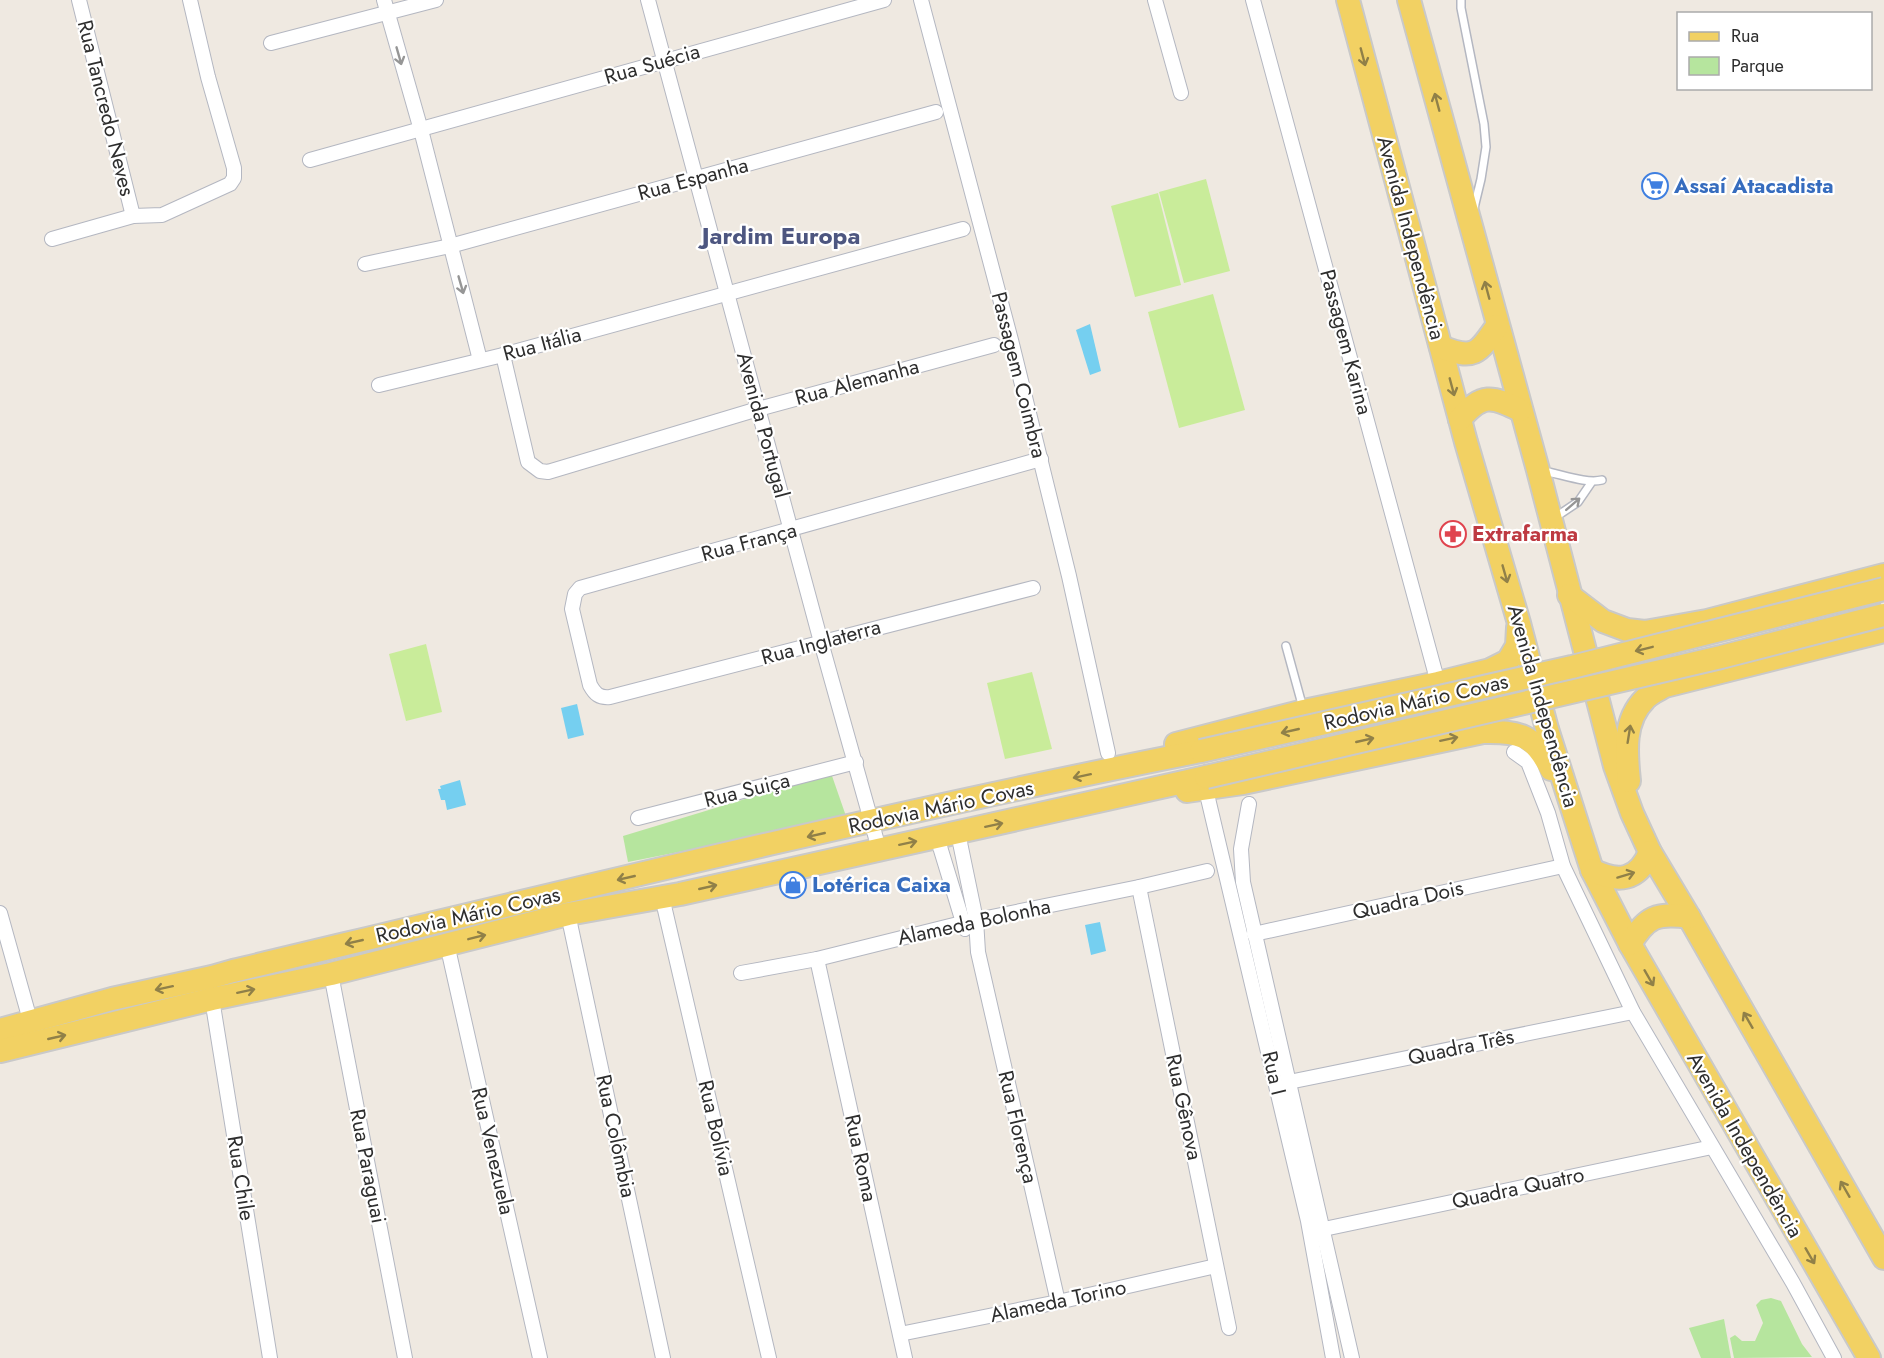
<svg xmlns="http://www.w3.org/2000/svg" width="1884" height="1358" font-family="Jost,sans-serif">
  <style>
    .green { fill: #b6e59e }
    .pitch { fill: #c9ec9a }
    .water { fill: #75cff0 }
    .lines { fill: none; stroke-linecap: round; stroke-linejoin: round }
    .service-casing { stroke: #b4b7c1; stroke-width: 10 }
    .minor-casing { stroke: #b4b7c1; stroke-width: 16 }
    .primary-casing { stroke: #c9c9c9; stroke-width: 26 }
    .service { stroke: #fff; stroke-width: 7 }
    .minor { stroke: #fff; stroke-width: 14 }
    .primary { stroke: #f2d163; stroke-width: 22 }
    .primary-bridge-casing { stroke: #c9c9c9; stroke-width: 26; stroke-linecap: butt }
    .primary-bridge { stroke: #f2d163; stroke-width: 22 }
    .oneway { stroke: #969696 }
    .oneway2 { stroke: #908048 }
    .labels { text-anchor: middle; stroke-width: 4.5; stroke-linejoin: round; paint-order: stroke }
    .street-label { font-size: 21px; fill: #2e2e2e; stroke: #fff }
    .shop-label { font-size: 21px; font-weight: bold; fill: #366cbe; stroke: #fff; text-anchor: start }
    .health-label { font-size: 21px; font-weight: bold; fill: #be3a42; stroke: #fff; text-anchor: start }
    .quarter-label { font-size: 24px; font-weight: bold; fill: #4d5680; stroke: #fff }
  </style>
  <rect width="100%" height="100%" fill="#efe9e1"/>
  <g class="green">
    <path d="M831,773l16,46 -219,43 -5,-26z"/>
    <path d="M1771,1298l10,3 21,43 10,13 -78,1 -4,-20 5,-3 7,6h13l8,-18 -7,-18 5,-5z"/>
    <path d="M1724,1319l7,39h-30l-12,-30z"/>
  </g>
  <g class="pitch">
    <path d="M1206,179l24,92 -46,12 -25,-91z"/>
    <path d="M1158,193l23,92 -46,12 -24,-91z"/>
    <path d="M1213,294l32,116 -66,18 -31,-116z"/>
    <path d="M426,644l16,68 -36,9 -17,-67z"/>
    <path d="M1032,672l20,77 -47,10 -18,-76z"/>
  </g>
  <g class="water">
    <path d="M1090,324l11,47 -11,4 -14,-45z"/>
    <path d="M577,704l7,31 -16,4 -7,-31z"/>
    <path d="M460,780l6,25 -19,5 -2,-10h-4l-3,-11h3l-1,-3z"/>
    <path d="M1100,922l6,29 -15,4 -6,-30z"/>
  </g>
  <g class="lines">
    <defs>
      <g id="service">
        <path d="M1461,0v8l23,116 2,23 -5,32 -7,29"/>
        <path d="M1543,471c18,3 43,13 59,9"/>
        <path d="M1554,518l24,-16 13,-19"/>
        <path d="M1286,646l17,62"/>
      </g>
      <g id="minor">
        <path d="M79,0l54,216"/>
        <path d="M384,0l37,130 59,230"/>
        <path d="M648,0l173,642 58,207"/>
        <path d="M921,0l90,340 58,236 39,177"/>
        <path d="M1155,0l26,93"/>
        <path d="M1253,0l185,683"/>
        <path d="M271,43l165,-43"/>
        <path d="M310,160l574,-160"/>
        <path d="M52,239l81,-23 29,-1 68,-31 4,-6v-10l-26,-91 -18,-77"/>
        <path d="M365,264l85,-18 486,-134"/>
        <path d="M503,355l25,107 12,9 8,1 210,-63 236,-64"/>
        <path d="M379,385l124,-30 460,-126"/>
        <path d="M1033,588l-423,109c-11,1 -15,-3 -20,-12l-18,-76 3,-15 5,-6 461,-129"/>
        <path d="M1514,752l14,10 20,51 15,53 70,146 160,271 41,75"/>
        <path d="M1206,790l102,431 25,137"/>
        <path d="M1249,804l-8,45 2,33 109,476"/>
        <path d="M638,818l218,-56"/>
        <path d="M958,833l18,87 2,32 80,350"/>
        <path d="M937,837l28,92"/>
        <path d="M1139,887l90,441"/>
        <path d="M662,897l107,461"/>
        <path d="M0,913l30,107"/>
        <path d="M568,914l95,444"/>
        <path d="M1254,934l309,-68"/>
        <path d="M447,944l93,414"/>
        <path d="M817,959l88,399"/>
        <path d="M741,973l76,-14 145,-36 177,-36 68,-16"/>
        <path d="M331,974l74,384"/>
        <path d="M212,999l58,359"/>
        <path d="M1289,1082l344,-70"/>
        <path d="M1324,1229l388,-82"/>
        <path d="M900,1334l158,-32 158,-36"/>
      </g>
      <g id="primary">
        <path d="M1348,0l118,442 53,181 28,106 45,141 38,74 239,414"/>
        <path d="M1409,0l129,470 77,296 17,47 18,39 39,65 195,341"/>
        <path d="M1441,347c33,13 37,7 56,-21"/>
        <path d="M1460,419c22,-26 32,-23 60,-9"/>
        <path d="M1569,595l34,26 24,9 18,2 62,-11 177,-46"/>
        <path d="M1176,744l128,-33 134,-28 52,-13 18,-9 9,-15 1,-18"/>
        <path d="M1629,781c-3,-28 -6,-61 16,-82 5,-6 13,-9 20,-13l219,-55"/>
        <path d="M1187,791l56,-8 240,-51c37,-1 51,3 68,37"/>
        <path d="M1592,870c26,13 46,11 58,-18"/>
        <path d="M1630,944c16,-27 27,-32 59,-27"/>
        <path d="M0,1030l112,-31 100,-22 21,-6c322,-77 644,-156 968,-220"/>
        <path d="M0,1051l212,-52 119,-25 237,-60 112,-20 526,-117"/>
      </g>
    </defs>
    <use href="#service" class="service-casing"/>
    <use href="#minor" class="minor-casing"/>
    <use href="#primary" class="primary-casing"/>
    <use href="#service" class="service"/>
    <use href="#minor" class="minor"/>
    <use href="#primary" class="primary"/>
    <defs>
      <g id="primary-bridge">
        <path d="M1201,751l371,-84 312,-78"/>
        <path d="M1206,777l515,-120 163,-42"/>
      </g>
    </defs>
    <use href="#primary-bridge" class="primary-bridge-casing"/>
    <use href="#primary-bridge" class="primary-bridge"/>
  </g>
  <defs><path id="oneway-shaft" d="M-6 0H5M1.5-3L5.5 0L1.5 3" fill="none" stroke-width="1.6" stroke-linecap="round" stroke-linejoin="round" transform="scale(1.5)"/></defs>
  <g class="oneway">
    <use href="#oneway-shaft" transform="translate(399 56) rotate(74)"/>
    <use href="#oneway-shaft" transform="translate(461 285) rotate(74)"/>
    <use href="#oneway-shaft" transform="translate(1573 504) rotate(-41)"/>
  </g>
  <g class="oneway2">
    <use href="#oneway-shaft" transform="translate(1363 57) rotate(75)"/>
    <use href="#oneway-shaft" transform="translate(1437 102) rotate(-105)"/>
    <use href="#oneway-shaft" transform="translate(1487 290) rotate(-105)"/>
    <use href="#oneway-shaft" transform="translate(1452 387) rotate(75)"/>
    <use href="#oneway-shaft" transform="translate(1505 574) rotate(74)"/>
    <use href="#oneway-shaft" transform="translate(1644 649) rotate(166)"/>
    <use href="#oneway-shaft" transform="translate(1290 731) rotate(167)"/>
    <use href="#oneway-shaft" transform="translate(1629 734) rotate(-81)"/>
    <use href="#oneway-shaft" transform="translate(1449 739) rotate(-12)"/>
    <use href="#oneway-shaft" transform="translate(1365 740) rotate(-13)"/>
    <use href="#oneway-shaft" transform="translate(1082 776) rotate(168)"/>
    <use href="#oneway-shaft" transform="translate(994 825) rotate(-12)"/>
    <use href="#oneway-shaft" transform="translate(816 835) rotate(167)"/>
    <use href="#oneway-shaft" transform="translate(908 843) rotate(-12)"/>
    <use href="#oneway-shaft" transform="translate(1626 875) rotate(-17)"/>
    <use href="#oneway-shaft" transform="translate(626 878) rotate(167)"/>
    <use href="#oneway-shaft" transform="translate(708 887) rotate(-13)"/>
    <use href="#oneway-shaft" transform="translate(477 937) rotate(-14)"/>
    <use href="#oneway-shaft" transform="translate(354 942) rotate(167)"/>
    <use href="#oneway-shaft" transform="translate(1649 978) rotate(60)"/>
    <use href="#oneway-shaft" transform="translate(164 988) rotate(168)"/>
    <use href="#oneway-shaft" transform="translate(246 991) rotate(-12)"/>
    <use href="#oneway-shaft" transform="translate(1748 1020) rotate(-120)"/>
    <use href="#oneway-shaft" transform="translate(57 1037) rotate(-13)"/>
    <use href="#oneway-shaft" transform="translate(1845 1189) rotate(-120)"/>
    <use href="#oneway-shaft" transform="translate(1810 1256) rotate(60)"/>
  </g>
  <defs>
    <symbol id="supermarket-ring" viewBox="-11 -11 22 22"><circle r="9.5" fill="#fff" stroke="#3f7fe0" stroke-width="1.5"/><path d="M-6-5.5h2.5l.6 2H6L4.5 2H-2.5L-4.4-4H-6ZM-1.5 3.2a1.3 1.3 0 1 0 .1 0ZM3 3.2a1.3 1.3 0 1 0 .1 0Z" fill="#3f7fe0"/></symbol>
    <symbol id="pharmacy-ring" viewBox="-11 -11 22 22"><circle r="9.5" fill="#fff" stroke="#e0444e" stroke-width="1.5"/><path d="M-2-6h4v4h4v4h-4v4h-4v-4h-4v-4h4Z" fill="#e0444e"/></symbol>
    <symbol id="shop-ring" viewBox="-11 -11 22 22"><circle r="9.5" fill="#fff" stroke="#3f7fe0" stroke-width="1.5"/><path d="M-5-2.5h2.3a2.7 3.5 0 0 1 5.4 0H5L5.5 6h-11ZM-1.5-2.5h3a1.5 2.3 0 0 0-3 0Z" fill="#3f7fe0"/></symbol>
  </defs>
  <g fill-rule="evenodd">
    <use href="#supermarket-ring" x="1640" y="171" width="30" height="30"/>
    <use href="#pharmacy-ring" x="1438" y="519" width="30" height="30"/>
    <use href="#shop-ring" x="778" y="870" width="30" height="30"/>
  </g>
  <g class="labels">
    <g class="street-label">
      <text transform="translate(652 64) rotate(-16)" y="7">Rua Suécia</text>
      <text transform="translate(106 108) rotate(76)" y="7">Rua Tancredo Neves</text>
      <text transform="translate(693 179) rotate(-15)" y="7">Rua Espanha</text>
      <text transform="translate(1411 238) rotate(75)" y="7">Avenida Independência</text>
      <text transform="translate(1346 342) rotate(75)" y="7">Passagem Karina</text>
      <text transform="translate(542 344) rotate(-15)" y="7">Rua Itália</text>
      <text transform="translate(1019 375) rotate(76)" y="7">Passagem Coimbra</text>
      <text transform="translate(857 382) rotate(-15)" y="7">Rua Alemanha</text>
      <text transform="translate(763 425) rotate(75)" y="7">Avenida Portugal</text>
      <text transform="translate(749 542) rotate(-15)" y="7">Rua França</text>
      <text transform="translate(821 642) rotate(-15)" y="7">Rua Inglaterra</text>
      <text transform="translate(1416 702) rotate(-13)" y="7">Rodovia Mário Covas</text>
      <text transform="translate(1543 706) rotate(74)" y="7">Avenida Independência</text>
      <text transform="translate(747 790) rotate(-14)" y="7">Rua Suiça</text>
      <text transform="translate(941 807) rotate(-12)" y="7">Rodovia Mário Covas</text>
      <text transform="translate(1408 900) rotate(-13)" y="7">Quadra Dois</text>
      <text transform="translate(468 915) rotate(-13)" y="7">Rodovia Mário Covas</text>
      <text transform="translate(974 922) rotate(-12)" y="7">Alameda Bolonha</text>
      <text transform="translate(1461 1047) rotate(-12)" y="7">Quadra Três</text>
      <text transform="translate(1274 1073) rotate(77)" y="7">Rua I</text>
      <text transform="translate(1184 1107) rotate(78)" y="7">Rua Gênova</text>
      <text transform="translate(1018 1127) rotate(77)" y="7">Rua Florença</text>
      <text transform="translate(716 1128) rotate(77)" y="7">Rua Bolívia</text>
      <text transform="translate(616 1136) rotate(78)" y="7">Rua Colômbia</text>
      <text transform="translate(1745 1145) rotate(60)" y="7">Avenida Independência</text>
      <text transform="translate(493 1151) rotate(77)" y="7">Rua Venezuela</text>
      <text transform="translate(861 1158) rotate(78)" y="7">Rua Roma</text>
      <text transform="translate(368 1166) rotate(79)" y="7">Rua Paraguai</text>
      <text transform="translate(241 1178) rotate(81)" y="7">Rua Chile</text>
      <text transform="translate(1518 1188) rotate(-12)" y="7">Quadra Quatro</text>
      <text transform="translate(1058 1301) rotate(-12)" y="7">Alameda Torino</text>
    </g>
    <g class="shop-label">
      <text x="1674" y="193">Assaí Atacadista</text>
      <text x="812" y="892">Lotérica Caixa</text>
    </g>
    <g class="health-label">
      <text x="1472" y="541">Extrafarma</text>
    </g>
    <g class="quarter-label">
      <text x="781" y="244">Jardim Europa</text>
    </g>
  </g>
  <rect x="1677" y="12" width="195" height="78" fill="#ffffff" stroke="#ababab" stroke-width="1.5"/>
  <rect x="1689" y="32" width="30" height="9" fill="#f2d163" stroke="#ababab" stroke-width="1.5"/>
  <text x="1731" y="42" font-size="18" fill="#2e2e2e">Rua</text>
  <rect x="1689" y="57" width="30" height="18" fill="#b6e59e" stroke="#ababab" stroke-width="1.5"/>
  <text x="1731" y="72" font-size="18" fill="#2e2e2e">Parque</text>
</svg>
